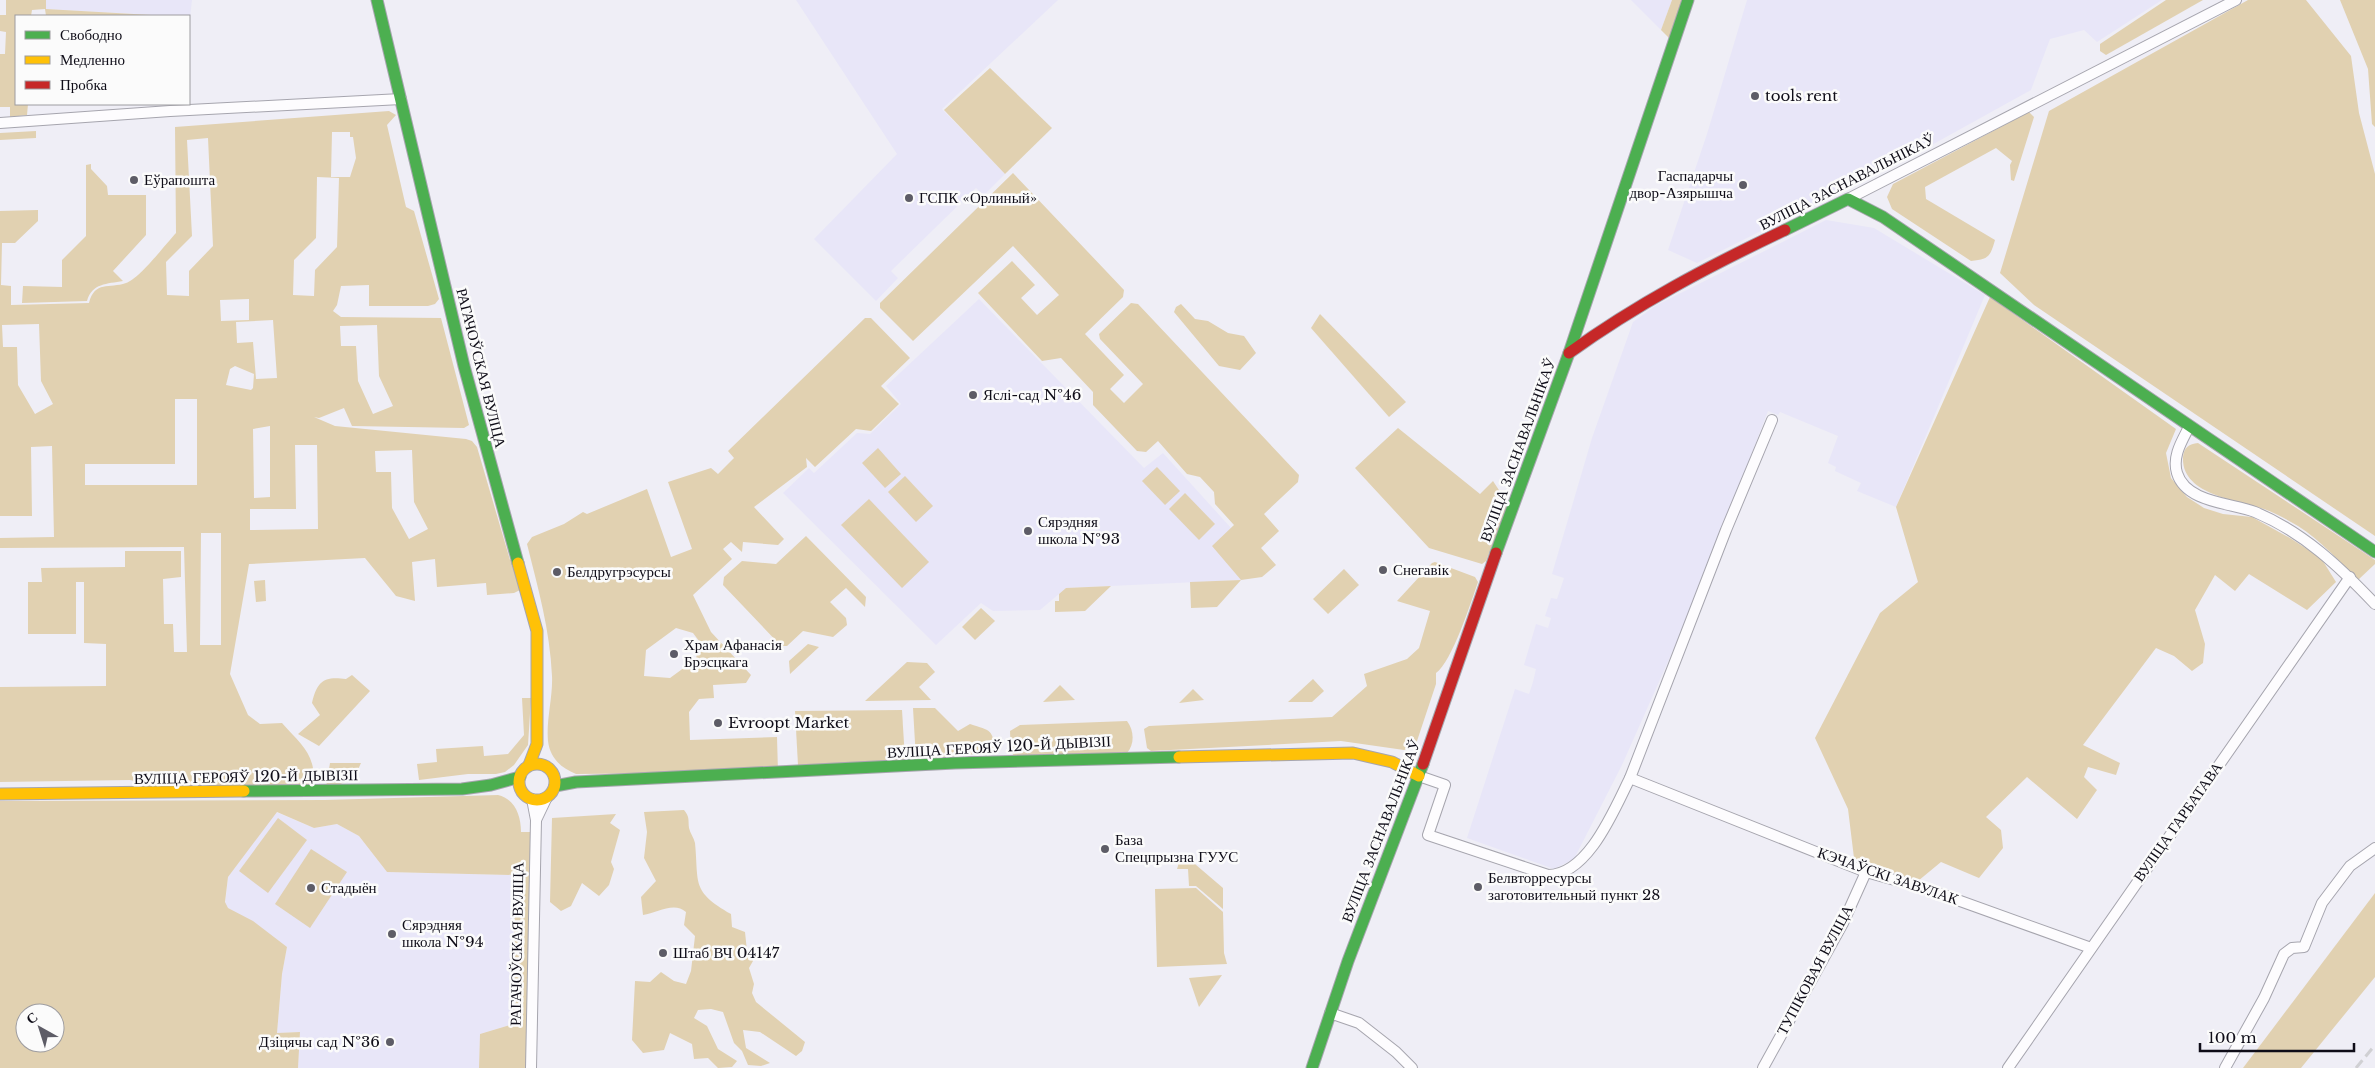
<svg xmlns="http://www.w3.org/2000/svg" width="2375" height="1068" font-family="'Libre Baskerville',serif">
  <style>
    .built { fill: #e8e6f8 }
    .green { fill: #e1d1b1; fill-rule: evenodd }
    .lines { fill: none; stroke-linecap: round; stroke-linejoin: round }
    .street-casing { stroke: #a6a5ae; stroke-width: 12 }
    .fast-casing { stroke: #a6a5ae; stroke-width: 13 }
    .slow-casing { stroke: #a6a5ae; stroke-width: 13 }
    .jam-casing { stroke: #a6a5ae; stroke-width: 13 }
    .street { stroke: #fdfcfe; stroke-width: 10 }
    .fast { stroke: #4caf50; stroke-width: 11 }
    .slow { stroke: #ffc107; stroke-width: 11 }
    .jam { stroke: #c62828; stroke-width: 11 }
    .rail { stroke: #d0d0d3; stroke-width: 3; stroke-dasharray: 10 5; stroke-linecap: butt }
    .poi-dot { fill: #5d5c66; stroke: #fbfbfb; stroke-width: 2 }
    .labels { text-anchor: middle; stroke-width: 5; stroke-linejoin: round; paint-order: stroke }
    .poi-label { font-size: 15px; fill: #0f0d18; stroke: #fbfbfb; text-anchor: start }
    .street-label { font-size: 15px; fill: #0f0d18; stroke: #fbfbfb }
  </style>
  <rect width="100%" height="100%" fill="#efeef6"/>
  <g class="built">
    <path d="M46,0h146l-2,17 -144,-8z"/>
    <path d="M796,0h262l-116,109 63,65 -21,21 -8,-7 -85,83 7,7 -22,23 -62,-62 83,-85z"/>
    <path d="M1631,0h41l-11,30z"/>
    <path d="M1747,0h415l-65,42 -13,-12 -34,9 -19,51 -112,62 -222,111 -29,-13 39,-116z"/>
    <path d="M1826,220l48,8 111,67 -89,212 -39,-16 4,-8 -26,-12 1,-4 -8,-4 10,-27 -58,-24 -2,3 -10,-4 -70,183 -76,171 -48,94 -20,10 -87,-31 48,-149 14,5 4,-12 3,-13 -12,-4 12,-41 12,4 3,-10 -6,-2 6,-18 6,1 7,-21 -12,-4 40,-136 41,-116 22,-16z"/>
    <path d="M979,299l165,169 19,-15 98,108 -20,19 -175,8 -26,22 -47,1 -12,-8 -45,42 -153,-152 26,-25 5,5 43,-40 13,1 31,-30 -15,-18z"/>
    <path d="M276,812l38,16 23,-4 22,12 28,36 128,3 -2,149 -33,10 -1,34h-181l2,-36 -23,1 5,-59 5,-27 -62,-41 3,-29z"/>
  </g>
  <g class="green">
    <path d="M6,0h40v9l123,7h-123l-1,-7 -13,1 -1,6h-15v88h12l-1,11 -17,2v-10h-10v-53h5l1,-22 -6,-1v-16h6z"/>
    <path d="M1672,0h16l-15,42 -12,-12z"/>
    <path d="M2166,0h37l-97,55 -6,-4v-7z"/>
    <path d="M2248,0h58l45,56 8,57 16,61v362l-341,-231 -34,-32 49,-162z"/>
    <path d="M2340,0h35v127l-3,-3 -4,-55z"/>
    <path d="M990,68l62,60 -47,46 -61,-64z"/>
    <path d="M389,111l7,4 -9,10 19,82 8,4 25,88 -4,5 -7,2h-59v-21l-28,1 -4,19 -4,6 8,6 100,1 28,107 -5,3 -112,-2 -8,-18 -25,10 -5,-1 21,9 131,13 6,2 5,6 33,113h3l7,30 -6,3 -27,2 -1,-12 -49,4 -2,-28 -23,3 3,39 -19,-5 -31,-38 -116,6 -19,110 18,41 12,9 22,-1c19,22 33,29 32,61l-146,4 -38,-8 -130,2v-95l106,-1v-42l-22,-1v-61h-8v52h-48v-52h14l-1,-14 84,-1v-16h56v26l-18,2 1,45h9l1,28h13l-3,-105 -184,1v-10l54,-1 -2,-91 -21,1 1,69h-32v-305l38,-1v11l-23,22h-13l-1,42 10,1v19l78,-2c6,-23 20,-14 37,-20 13,-4 39,-38 50,-50l-1,-106zM332,132h18v5h3l3,21 -6,19h-19zM208,138l5,108 -24,25v25l-22,-1 -1,-33 26,-26 -5,-96zM317,177l22,1 -2,69 -22,23 -1,26 -21,-1 1,-35 22,-22zM249,299v21l-28,1 -1,-21zM273,320l4,58 -21,1 -3,-37 -16,1 -1,-21zM39,324l2,57 12,23 -18,10 -17,-29 -1,-38h-14l-1,-22zM377,325l2,51 14,30 -20,8 -15,-33 -2,-35h-15l-1,-20zM235,366l19,8 -1,14 -2,2 -25,-5 4,-16zM175,399h22v86h-112v-21h90zM270,426v71l-16,1 -1,-69zM295,445h22l1,84 -68,1v-21h46zM412,450l2,52 14,27 -19,10 -17,-31 -1,-36h-15l-1,-21zM201,533h20v112h-21z"/>
    <path d="M2029,112l5,5 -20,64 -3,-1 -1,-15 2,-4 -16,-13 -71,39 1,12 69,41c-5,17 -6,19 -24,21l-79,-52 -5,-12 6,-13z"/>
    <path d="M36,131v7l-36,2v-7z"/>
    <path d="M91,164v5l16,17 1,9h38v40l-33,36 10,10c-16,3 -31,2 -36,20l-65,2 1,-17 39,1v-27l24,-24v-71z"/>
    <path d="M1013,173l111,117 -1,7 -38,37 39,41 -14,14 14,14 19,-19 -43,-45 -1,-5 32,-31 7,1 161,171 -1,7 -34,32 15,17 -18,17 15,17 -14,12 -21,3 -24,27 -26,1 -1,-26 51,-2 -29,-34 22,-21 -19,-21 -1,-12 -14,-15 -13,-3 -29,-33 -12,11 -9,-1 -44,-46v-13l-32,-34 -19,3 -64,-68 34,-32 23,24 -14,13 16,17 22,-20 -46,-49 -100,95 -33,-33v-5z"/>
    <path d="M1990,297l186,132 -10,24 5,25 16,19 17,11 19,6 29,3 38,21 31,20 15,24 -29,28 -58,-36 -14,17 -20,-16 -20,35 10,34 -2,19 -11,8 -18,-15 -18,-8 -73,97 37,18 -4,12 -28,-8 -4,10 13,13 -20,29 -50,-42 -41,40 15,13 2,18 -24,30 -38,-16 -23,19 -64,-23 -6,-49 -33,-71 65,-125 38,-31 -22,-75z"/>
    <path d="M1181,304l14,15 13,2 20,12 16,3 12,17 -16,17 -21,-4 -45,-54 2,-5z"/>
    <path d="M1320,314l86,88 -17,15 -78,-89z"/>
    <path d="M865,318h6l39,40 -29,28 18,18 -28,27 -15,-2 -41,38 -9,-9 1,9 -53,40 30,32 -6,6 -35,-3 -1,10 -11,-10 -8,7 9,10 -39,36 18,37 40,43 -5,8 -33,2 1,13 -15,1 -10,13 1,28 87,-3 1,35 -202,2c-15,-6 -26,-16 -28,-33 -2,-21 5,-44 4,-65 -2,-46 -14,-88 -25,-132l5,-7 32,-13 19,-12 4,2 60,-25 24,68 21,-8 -24,-67 43,-14 7,6 16,-16 -6,-7zM676,628l17,5 6,8 -3,18 -26,19 -26,-2 2,-26z"/>
    <path d="M1398,428l82,66 13,-13 15,23 -22,57 -4,3 -53,-16 -74,-80z"/>
    <path d="M2198,443l177,117v4l-17,16c-18,-18 -38,-40 -60,-54 -10,-6 -23,-13 -34,-17 -26,-9 -83,-14 -81,-52 1,-10 6,-13 15,-14z"/>
    <path d="M878,448l23,26 -16,14 -23,-25z"/>
    <path d="M1157,467l23,24 -15,14 -23,-24z"/>
    <path d="M905,476l28,30 -17,16 -28,-30z"/>
    <path d="M1185,493l30,31 -16,16 -30,-31z"/>
    <path d="M869,499l60,63 -27,26 -61,-63z"/>
    <path d="M806,536l60,61 -1,10 -19,-19 -16,14 16,16 1,7 -14,12 -30,-6 -16,15h-6l-58,-61 1,-8 18,-16 34,3z"/>
    <path d="M1435,562l40,15 3,5c-7,20 -26,80 -42,91v11l-19,57 -6,7 -7,2 -63,-9 -190,10 -4,-3 -3,-19 5,-3 183,-9 35,-31 -3,-12 43,-15 12,-11 11,-37 -33,-10 35,-38z"/>
    <path d="M1344,569l15,16 -31,29 -15,-15z"/>
    <path d="M265,580l1,21 -10,1 -2,-21z"/>
    <path d="M1111,586l-26,25 -30,1v-11h4v-7l7,-6z"/>
    <path d="M981,608l14,13 -20,19 -13,-13z"/>
    <path d="M808,644l11,3 -29,27 -1,-13z"/>
    <path d="M907,662l20,1 8,9 -16,15 12,13 -66,1z"/>
    <path d="M352,675l18,16 -51,55 -21,-12 22,-19 -8,-12c5,-22 12,-27 34,-24z"/>
    <path d="M1313,679l11,12 -12,11h-24z"/>
    <path d="M1060,685l15,15 -32,2z"/>
    <path d="M1193,689l11,11 -25,3z"/>
    <path d="M522,698h9l-3,47 -14,20 -9,7 -9,2h-28l-49,6 -2,-16 20,-2 -1,-13 47,-3 1,10 24,-2 16,-19z"/>
    <path d="M913,708h22l23,23 12,-7c21,7 23,5 25,28l-79,8z"/>
    <path d="M902,710l3,50 -107,5 -3,-54z"/>
    <path d="M1127,721c7,9 8,23 0,32l-111,5 -5,-6 -1,-21 10,-6z"/>
    <path d="M330,763h31c-7,17 -18,22 -35,24z"/>
    <path d="M498,795c17,4 23,21 23,37h13l-5,236h-50l1,-34 33,-10 2,-149 -128,-3 -28,-36 -22,-12 -23,4 -37,-16 -49,65 -3,25 3,6 25,13 34,26 -5,27 -5,59 23,-1 -2,36h-298v-267l325,-1zM25,1013h30v30h-30z"/>
    <path d="M684,810c6,7 4,10 5,18 1,5 5,10 6,15 4,41 -4,48 36,71l1,13 13,5 2,19 6,10 -4,7 5,16 -2,9 4,9 49,40 -3,9 -6,5 -36,-24 -17,-2 3,18 24,15 -9,3 -13,-1 -6,-14 -8,-8 -11,-31 -12,-3 -13,1 -4,8 13,8 11,23 19,12 -5,6 -14,1 -10,-10 -14,1 -2,-15 -22,-11 -6,17 -21,3 -11,-13 3,-59 15,1 11,-10 13,9 12,3 5,-13 4,-35 -11,-11 2,-13c-12,-11 -29,1 -43,3l-2,-18 15,-16 -12,-23 3,-26 -3,-20z"/>
    <path d="M616,814l-6,9 10,7 -9,32 3,7 -5,16 -10,11 -17,-13 -11,23 -10,5 -11,-9 2,-84z"/>
    <path d="M278,818l29,22 -39,53 -29,-22z"/>
    <path d="M311,849l36,23 -37,56 -35,-24z"/>
    <path d="M1182,853l41,35v21l-27,-23h-7l-1,-17h-11z"/>
    <path d="M1196,888l27,24 1,41 3,11 -70,3 -2,-78z"/>
    <path d="M2375,893v84l-74,91h-58z"/>
    <path d="M1222,975l-23,32 -10,-29z"/>
  </g>
  <g class="lines">
    <defs>
      <g id="street">
        <path d="M0,123l170,-12 231,-12"/>
        <path d="M1848,199l388,-199"/>
        <path d="M2189,427c-7,14 -17,29 -12,46 9,30 55,30 78,39 48,20 85,55 120,92"/>
        <path d="M1419,776l26,9 -17,50 120,40c40,0 66,-65 82,-97l96,-248 46,-110"/>
        <path d="M1630,778l236,94 58,16 167,60"/>
        <path d="M536,820l11,-23"/>
        <path d="M1330,1013l29,10 37,29 16,16"/>
        <path d="M531,1068l5,-248 -4,-21"/>
        <path d="M1763,1068l80,-145 23,-51"/>
        <path d="M2008,1068l342,-491"/>
        <path d="M2225,1068l39,-70 20,-44 8,-6 12,-1 18,-44 28,-37 25,-18"/>
      </g>
      <g id="fast">
        <path d="M377,0l87,366 54,197"/>
        <path d="M1785,230l63,-31 35,18 492,335"/>
        <path d="M1496,553l73,-200 119,-353"/>
        <path d="M555,786l21,-4 379,-19 224,-6"/>
        <path d="M244,791l218,-2 29,-4 29,-8"/>
        <path d="M1312,1068l36,-107 75,-197"/>
      </g>
      <g id="slow">
        <path d="M518,563l19,68v113l-8,21"/>
        <path d="M1179,757l174,-4 39,9 27,14"/>
        <circle cx="537" cy="782" r="18"/>
        <path d="M0,794l244,-3"/>
      </g>
      <g id="jam">
        <path d="M1569,353c68,-49 140,-87 216,-123"/>
        <path d="M1423,764l73,-211"/>
      </g>
    </defs>
    <use href="#street" class="street-casing"/>
    <use href="#fast" class="fast-casing"/>
    <use href="#slow" class="slow-casing"/>
    <use href="#jam" class="jam-casing"/>
    <use href="#street" class="street"/>
    <use href="#fast" class="fast"/>
    <use href="#slow" class="slow"/>
    <use href="#jam" class="jam"/>
    <path class="rail" d="M2356,1068l19,-23"/>
  </g>
  <g class="poi-dot">
    <circle cx="1755" cy="96" r="5"/>
    <circle cx="134" cy="180" r="5"/>
    <circle cx="1743" cy="185" r="5"/>
    <circle cx="909" cy="198" r="5"/>
    <circle cx="973" cy="395" r="5"/>
    <circle cx="1028" cy="531" r="5"/>
    <circle cx="1383" cy="570" r="5"/>
    <circle cx="557" cy="572" r="5"/>
    <circle cx="674" cy="654" r="5"/>
    <circle cx="718" cy="723" r="5"/>
    <circle cx="1105" cy="849" r="5"/>
    <circle cx="1478" cy="887" r="5"/>
    <circle cx="311" cy="888" r="5"/>
    <circle cx="392" cy="934" r="5"/>
    <circle cx="663" cy="953" r="5"/>
    <circle cx="390" cy="1042" r="5"/>
  </g>
  <g class="labels">
    <g class="poi-label">
      <text x="1765" y="101">tools rent</text>
      <text x="1733" y="181" text-anchor="end">Гаспадарчы<tspan x="1733" dy="17">двор-Азярышча</tspan></text>
      <text x="144" y="185">Еўрапошта</text>
      <text x="919" y="203">ГСПК «Орлиный»</text>
      <text x="983" y="400">Яслі-сад №46</text>
      <text x="1038" y="527">Сярэдняя<tspan x="1038" dy="17">школа №93</tspan></text>
      <text x="1393" y="575">Снегавік</text>
      <text x="567" y="577">Белдругрэсурсы</text>
      <text x="684" y="650">Храм Афанасія<tspan x="684" dy="17">Брэсцкага</tspan></text>
      <text x="728" y="728">Evroopt Market</text>
      <text x="1115" y="845">База<tspan x="1115" dy="17">Спецпрызна ГУУС</tspan></text>
      <text x="1488" y="883">Белвторресурсы<tspan x="1488" dy="17">заготовительный пункт 28</tspan></text>
      <text x="321" y="893">Стадыён</text>
      <text x="402" y="930">Сярэдняя<tspan x="402" dy="17">школа №94</tspan></text>
      <text x="673" y="958">Штаб ВЧ 04147</text>
      <text x="380" y="1047" text-anchor="end">Дзіцячы сад №36</text>
    </g>
    <g class="street-label">
      <text transform="translate(1847 182) rotate(-27)" y="5">ВУЛІЦА ЗАСНАВАЛЬНІКАЎ</text>
      <text transform="translate(481 368) rotate(76)" y="5">РАГАЧОЎСКАЯ ВУЛІЦА</text>
      <text transform="translate(1518 450) rotate(-70)" y="5">ВУЛІЦА ЗАСНАВАЛЬНІКАЎ</text>
      <text transform="translate(999 747) rotate(-3)" y="5">ВУЛІЦА ГЕРОЯЎ 120-Й ДЫВІЗІІ</text>
      <text transform="translate(246 777) rotate(-1)" y="5">ВУЛІЦА ГЕРОЯЎ 120-Й ДЫВІЗІІ</text>
      <text transform="translate(2178 822) rotate(-55)" y="5">ВУЛІЦА ГАРБАТАВА</text>
      <text transform="translate(1381 831) rotate(-69)" y="5">ВУЛІЦА ЗАСНАВАЛЬНІКАЎ</text>
      <text transform="translate(1888 876) rotate(19)" y="5">КЭЧАЎСКІ ЗАВУЛАК</text>
      <text transform="translate(517 944) rotate(-89)" y="5">РАГАЧОЎСКАЯ ВУЛІЦА</text>
      <text transform="translate(1815 970) rotate(-62)" y="5">ТУПІКОВАЯ ВУЛІЦА</text>
    </g>
  </g>
  <rect x="15" y="15" width="175" height="90" fill="#fbfbfb" stroke="#9d9ca0"/>
  <rect x="25" y="31" width="25" height="8" fill="#4caf50" stroke="#9d9ca0"/>
  <text x="60" y="40" font-size="15" fill="#0f0d18">Свободно</text>
  <rect x="25" y="56" width="25" height="8" fill="#ffc107" stroke="#9d9ca0"/>
  <text x="60" y="65" font-size="15" fill="#0f0d18">Медленно</text>
  <rect x="25" y="81" width="25" height="8" fill="#c62828" stroke="#9d9ca0"/>
  <text x="60" y="90" font-size="15" fill="#0f0d18">Пробка</text>
  <g transform="translate(40 1028) rotate(321)"><circle r="24" fill="#fbfbfb" stroke="#9d9ca0"/>
  <path d="M0-4L9 19L0 12L-9 19Z" fill="#5d5c66"/>
  <text y="-8" font-size="14" font-weight="bold" text-anchor="middle" fill="#0f0d18">С</text>
  </g>
  <path d="M2200 1043v8h154v-8" fill="none" stroke="#0f0d18" stroke-width="2.5"/>
  <text x="2208" y="1043" font-size="15" fill="#0f0d18" stroke="#fbfbfb" stroke-width="4" paint-order="stroke">100 m</text>
</svg>
